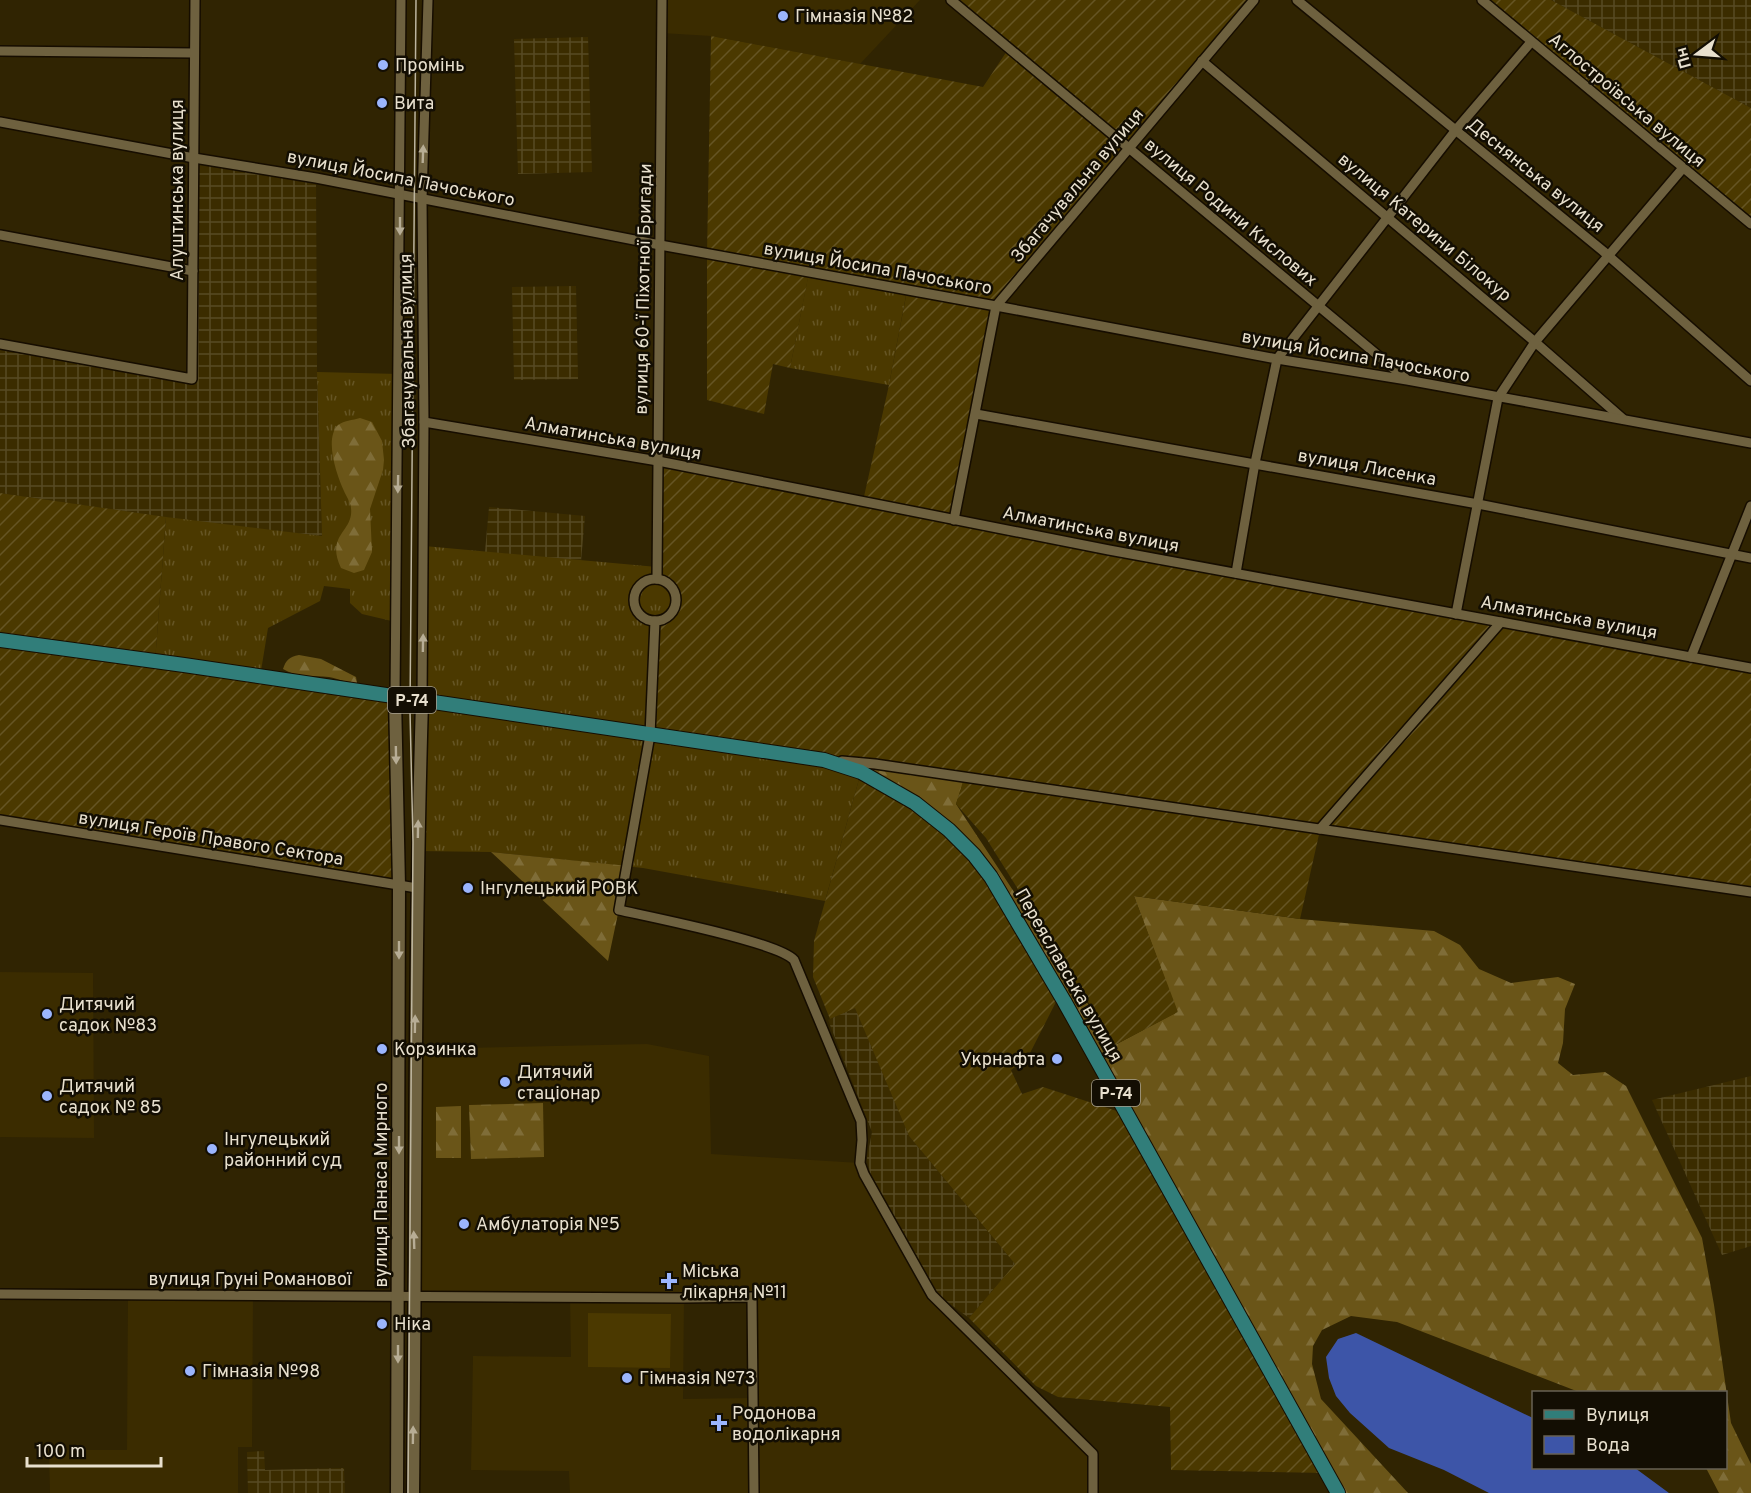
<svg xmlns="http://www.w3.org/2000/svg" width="1751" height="1493" font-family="Overpass,sans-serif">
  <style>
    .built { fill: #3b2c00; fill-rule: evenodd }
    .industrial { fill: url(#industrial-grid) }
    .grass { fill: url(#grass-tufts) }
    .forest { fill: url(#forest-firs) }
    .garden { fill: url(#garden-furrows) }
    .pitch { fill: #4b3900 }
    .water { fill: #3d55a8 }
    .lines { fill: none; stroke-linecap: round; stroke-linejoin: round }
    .minor-casing { stroke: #160d00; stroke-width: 12 }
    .secondary-casing { stroke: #160d00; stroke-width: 15 }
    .primary-casing { stroke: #160d00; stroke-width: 16 }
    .minor { stroke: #6e613f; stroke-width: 9 }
    .secondary { stroke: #6e613f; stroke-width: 12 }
    .primary { stroke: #317e7a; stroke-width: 14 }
    .tram { stroke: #bdb59f; stroke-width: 1.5 }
    .oneway { fill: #b7ad95 }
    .poi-dot { fill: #9bb5fd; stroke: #130e03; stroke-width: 2 }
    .labels { text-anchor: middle; stroke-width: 5; stroke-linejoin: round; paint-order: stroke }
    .shield { fill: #130e03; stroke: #a8a191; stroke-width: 1.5 }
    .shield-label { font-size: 16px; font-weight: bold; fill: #e8e0ce }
    .poi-label { font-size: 18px; fill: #e8e0ce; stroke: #130e03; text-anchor: start }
    .street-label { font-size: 18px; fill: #e8e0ce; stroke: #130e03 }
  </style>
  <defs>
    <pattern id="industrial-grid" width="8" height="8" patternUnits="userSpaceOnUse" patternTransform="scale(1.5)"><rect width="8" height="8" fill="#3b2c00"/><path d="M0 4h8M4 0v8" fill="none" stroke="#574a24"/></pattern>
    <pattern id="grass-tufts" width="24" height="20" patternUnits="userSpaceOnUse" patternTransform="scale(1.5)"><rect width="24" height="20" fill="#4b3900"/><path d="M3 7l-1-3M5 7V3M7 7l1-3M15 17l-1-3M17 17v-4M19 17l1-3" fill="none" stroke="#655524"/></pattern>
    <pattern id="forest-firs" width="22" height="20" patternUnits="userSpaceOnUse" patternTransform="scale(1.5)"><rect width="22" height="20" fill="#6a5518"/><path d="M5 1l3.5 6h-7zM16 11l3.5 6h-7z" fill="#7f6d38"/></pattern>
    <pattern id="garden-furrows" width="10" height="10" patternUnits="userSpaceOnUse" patternTransform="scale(1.5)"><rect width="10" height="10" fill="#4b3900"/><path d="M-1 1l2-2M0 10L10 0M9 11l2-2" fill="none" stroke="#655524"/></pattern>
  </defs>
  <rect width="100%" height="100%" fill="#302402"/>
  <g class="built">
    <path d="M662,0h258l-60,64 -149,-28 -49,-3z"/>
    <path d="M0,972l93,1 1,165 -94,-1z"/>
    <path d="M647,1044l62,12 2,98 149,9 72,132 161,159v39h-523l-1,-22 -98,-1 2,-114 98,1 -1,-60 -155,-1v-247zM752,1297l1,101 -70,1 1,-101z"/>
    <path d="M128,1294l125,1 -1,152h-14v46h-188l-1,-43h78z"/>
  </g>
  <g class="industrial">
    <path d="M1551,0h200v108z"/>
    <path d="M588,37l4,135 -74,2 -4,-135z"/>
    <path d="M194,158l122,20 1,194 5,164 -131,-15 -191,-28v-143l188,33 4,-4z"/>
    <path d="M576,286l2,93 -64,1 -2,-93z"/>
    <path d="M489,507l96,9 -4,45 -96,-9z"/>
    <path d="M855,1007l54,129 106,128 -46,54 -35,-26 -64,-119 -3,-15 5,-26 -44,-112z"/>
    <path d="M1751,1076v170l-29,9 -70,-155z"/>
    <path d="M264,1451l1,19 79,-2 1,25h-97l-1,-41z"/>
  </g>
  <g class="grass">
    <path d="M809,272l98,18 -18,95 -99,-17z"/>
    <path d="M317,372l82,2 -3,248 -34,-8 -12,-11v-14l-26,-3 -4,15 -52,27 -8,49 -105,-15 11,-145 156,19z"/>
    <path d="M424,546l233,21 3,12 13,10c6,14 1,26 -13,32l201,151 -36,129 -182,-33 -152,-16 -73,-1z"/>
  </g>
  <g class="forest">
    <path d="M360,418l12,4 10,19 2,19 -1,10 -13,39 2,43 -8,18 -10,3 -13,-5c-16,-34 13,-36 10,-60 0,-5 -5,-12 -7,-17 -7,-15 -20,-52 -6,-66 5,-4 15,-5 22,-7z"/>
    <path d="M299,655l22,4 35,18 1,6c-10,0 -18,-4 -28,-6 -16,-2 -32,1 -46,-8 3,-9 6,-12 16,-14z"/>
    <path d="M824,760l141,17 -9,27 159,241 62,-33 -43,-116 166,23 134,12 26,14 19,24 32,14 47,-6 17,7 -10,25 -2,34 -5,20 15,12 32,-3 21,14 76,152 12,67 17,118 20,41v29h-32l-13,-25h20v-76h-147l-182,-70 -46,-6 -29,14 -9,16 -1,18 9,35 87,94h-70l-274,-492 -149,-198z"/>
    <path d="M491,852l137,14 -20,95 -104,-97z"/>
    <path d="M543,1103l1,54 -73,2 -2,-54z"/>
    <path d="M461,1106v52h-25v-51z"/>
  </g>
  <g class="garden">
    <path d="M951,0h303l-258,306 -42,214 797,148v224l-431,-62 -20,89 -166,-23 44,116 -63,33 -129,-207 -30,-34 8,-26 -314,-43 5,-114c17,-2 25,-16 18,-32l-13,-10 -2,-118 205,40 26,-116 18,-94 -98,-18 -19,95 -17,-4 -9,50 -57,-14v-146l4,-218 272,51 26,-39z"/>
    <path d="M1482,0h69l200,108v116z"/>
    <path d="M0,493l166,24 -11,145 240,35 4,189 -399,-66z"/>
    <path d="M861,772l54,31 59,52 86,139 -32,63 -17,13 11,24 21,-7 86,28 198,358 -156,-3 -1,-63 -112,-10 -22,-11 -67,-68 46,-54 -106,-128 -54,-128 -25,11 -17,-42 1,-36z"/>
  </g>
  <path class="pitch" d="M588,1313l83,1 -1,54 -82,-1z"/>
  <path class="water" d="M1356,1333l177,85 1,50h101l34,25h-180l-45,-23 -55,-22 -39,-35 -14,-17 -7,-18 -3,-21 12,-18z"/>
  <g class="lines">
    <defs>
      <g id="minor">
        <path d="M951,0l454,378"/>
        <path d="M1297,0l306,251 148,130"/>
        <path d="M1482,0l269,224"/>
        <path d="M0,51l194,2"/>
        <path d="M1202,61l333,281 88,77"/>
        <path d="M0,122l194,36 122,20 344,67 336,61 281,53 130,21 344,63"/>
        <path d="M0,235l193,36"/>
        <path d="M0,344l192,35 3,-379"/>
        <path d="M976,414l502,90 273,54"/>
        <path d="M424,422l234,39 451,89 642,118"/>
        <path d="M954,520l42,-214 258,-306"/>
        <path d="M1236,573l19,-110 22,-104 178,-228 76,-89"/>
        <circle cx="655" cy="600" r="21"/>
        <path d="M657,579l5,-579"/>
        <path d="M1456,614l42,-216 37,-56 148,-174"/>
        <path d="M655,621l-5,114 -31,175c31,7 159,32 175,50l67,161 1,19 -2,23 4,11 68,121 161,159v39"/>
        <path d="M1691,657l60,-151"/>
        <path d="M395,697l6,-697"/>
        <path d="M422,702l2,-280 -2,-223 6,-199"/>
        <path d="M842,761l33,3 876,128"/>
        <path d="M0,820l417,68"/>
        <path d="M1320,829l181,-207"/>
        <path d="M0,1294l684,4 68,-1 2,196"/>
      </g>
      <g id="secondary">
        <path d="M395,697l4,189 -2,607"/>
        <path d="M413,1493c3,-264 1,-527 9,-791"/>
      </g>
      <path id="primary" d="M0,640l184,25 640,95 37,12 54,31 34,27 25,25 17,22 73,124 274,492"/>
    </defs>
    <use href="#minor" class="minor-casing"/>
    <use href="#secondary" class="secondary-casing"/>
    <use href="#primary" class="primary-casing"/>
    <use href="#minor" class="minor"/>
    <use href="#secondary" class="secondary"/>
    <use href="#primary" class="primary"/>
    <path class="tram" d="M408,1493l5,-651 -3,-131 6,-711"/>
  </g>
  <defs><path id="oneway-solid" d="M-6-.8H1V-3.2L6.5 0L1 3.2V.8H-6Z" transform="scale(1.5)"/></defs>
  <g class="oneway">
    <use href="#oneway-solid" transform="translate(423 154) rotate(-88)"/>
    <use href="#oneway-solid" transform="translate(400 226) rotate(90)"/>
    <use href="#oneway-solid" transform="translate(398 484) rotate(91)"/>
    <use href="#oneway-solid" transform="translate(423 643) rotate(-89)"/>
    <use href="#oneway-solid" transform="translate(396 755) rotate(89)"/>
    <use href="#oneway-solid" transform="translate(418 829) rotate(-89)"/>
    <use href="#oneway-solid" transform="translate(399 950) rotate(90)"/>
    <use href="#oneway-solid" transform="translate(415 1024) rotate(-89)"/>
    <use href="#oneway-solid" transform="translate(399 1145) rotate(90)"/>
    <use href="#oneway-solid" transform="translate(414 1240) rotate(-92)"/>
    <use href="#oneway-solid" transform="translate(398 1354) rotate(90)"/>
    <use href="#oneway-solid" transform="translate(413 1435) rotate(-89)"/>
  </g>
  <g class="poi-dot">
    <circle cx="783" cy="16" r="6"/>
    <circle cx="383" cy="65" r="6"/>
    <circle cx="382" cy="103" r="6"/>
    <circle cx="468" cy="888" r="6"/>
    <circle cx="47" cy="1014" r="6"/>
    <circle cx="382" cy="1049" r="6"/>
    <circle cx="1057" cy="1059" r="6"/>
    <circle cx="505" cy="1082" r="6"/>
    <circle cx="47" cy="1096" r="6"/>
    <circle cx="212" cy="1149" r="6"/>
    <circle cx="464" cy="1224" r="6"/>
    <path d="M666 1272h6v6h6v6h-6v6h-6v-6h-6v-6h6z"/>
    <circle cx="382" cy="1324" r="6"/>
    <circle cx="190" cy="1371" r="6"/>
    <circle cx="627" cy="1378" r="6"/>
    <path d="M716 1414h6v6h6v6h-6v6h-6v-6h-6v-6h6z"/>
  </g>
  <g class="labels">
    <g class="shield">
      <rect x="388" y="687" width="48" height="26" rx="4.5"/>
      <rect x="1092" y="1080" width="48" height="26" rx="4.5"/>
    </g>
    <g class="shield-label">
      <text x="412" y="706">Р-74</text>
      <text x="1116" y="1099">Р-74</text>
    </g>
    <g class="poi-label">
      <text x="795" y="22">Гімназія №82</text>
      <text x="395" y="71">Промінь</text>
      <text x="394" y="109">Вита</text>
      <text x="480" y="894">Інгулецький РОВК</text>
      <text x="59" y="1010">Дитячий<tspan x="59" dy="21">садок №83</tspan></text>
      <text x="394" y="1055">Корзинка</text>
      <text x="1045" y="1065" text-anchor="end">Укрнафта</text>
      <text x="517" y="1078">Дитячий<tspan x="517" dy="21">стаціонар</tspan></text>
      <text x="59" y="1092">Дитячий<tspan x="59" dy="21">садок № 85</tspan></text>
      <text x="224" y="1145">Інгулецький<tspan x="224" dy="21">районний суд</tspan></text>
      <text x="476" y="1230">Амбулаторія №5</text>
      <text x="682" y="1277">Міська<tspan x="682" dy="21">лікарня №11</tspan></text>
      <text x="394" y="1330">Ніка</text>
      <text x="202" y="1377">Гімназія №98</text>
      <text x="639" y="1384">Гімназія №73</text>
      <text x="732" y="1419">Родонова<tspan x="732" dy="21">водолікарня</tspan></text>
    </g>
    <g class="street-label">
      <text transform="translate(1627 100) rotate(40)" y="6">Аглостроївська вулиця</text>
      <text transform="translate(1536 175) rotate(39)" y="6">Деснянська вулиця</text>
      <text transform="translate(401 178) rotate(11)" y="6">вулиця Йосипа Пачоського</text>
      <text transform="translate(1077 185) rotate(-50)" y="6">Збагачувальна вулиця</text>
      <text transform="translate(177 190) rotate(-90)" y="6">Алуштинська вулиця</text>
      <text transform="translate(1231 212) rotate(40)" y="6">вулиця Родини Кислових</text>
      <text transform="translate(1425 227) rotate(40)" y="6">вулиця Катерини Білокур</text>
      <text transform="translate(878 268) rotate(10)" y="6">вулиця Йосипа Пачоського</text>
      <text transform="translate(643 289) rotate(-89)" y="6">вулиця 60-ї Піхотної Бригади</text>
      <text transform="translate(407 351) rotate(-91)" y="6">Збагачувальна вулиця</text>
      <text transform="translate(1356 356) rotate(10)" y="6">вулиця Йосипа Пачоського</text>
      <text transform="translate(613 438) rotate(10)" y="6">Алматинська вулиця</text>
      <text transform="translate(1367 467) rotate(10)" y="6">вулиця Лисенка</text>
      <text transform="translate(1091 529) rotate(11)" y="6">Алматинська вулиця</text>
      <text transform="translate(1569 617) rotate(10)" y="6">Алматинська вулиця</text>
      <text transform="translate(211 838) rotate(9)" y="6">вулиця Героїв Правого Сектора</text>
      <text transform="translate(1069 975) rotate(60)" y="6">Переяславська вулиця</text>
      <text transform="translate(381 1185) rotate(-90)" y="6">вулиця Панаса Мирного</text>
      <text x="250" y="1285">вулиця Груні Романової</text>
    </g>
  </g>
  <rect x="1532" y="1391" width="195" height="78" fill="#130e03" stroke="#686254" stroke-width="1.5"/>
  <rect x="1544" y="1410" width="30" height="9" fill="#317e7a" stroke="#686254" stroke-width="1.5"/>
  <text x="1586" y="1421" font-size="18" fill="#e8e0ce">Вулиця</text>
  <rect x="1544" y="1436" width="30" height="18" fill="#3d55a8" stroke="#686254" stroke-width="1.5"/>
  <text x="1586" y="1451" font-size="18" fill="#e8e0ce">Вода</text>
  <g transform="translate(1697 54) rotate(254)" stroke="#130e03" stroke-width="4.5" paint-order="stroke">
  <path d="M0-4.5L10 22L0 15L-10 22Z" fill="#e8e0ce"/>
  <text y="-9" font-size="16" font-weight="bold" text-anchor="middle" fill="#e8e0ce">Пн</text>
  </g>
  <path d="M27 1457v9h134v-9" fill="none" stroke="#e8e0ce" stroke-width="3"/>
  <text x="36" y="1457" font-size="18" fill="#e8e0ce" stroke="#130e03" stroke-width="4.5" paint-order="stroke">100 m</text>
</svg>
